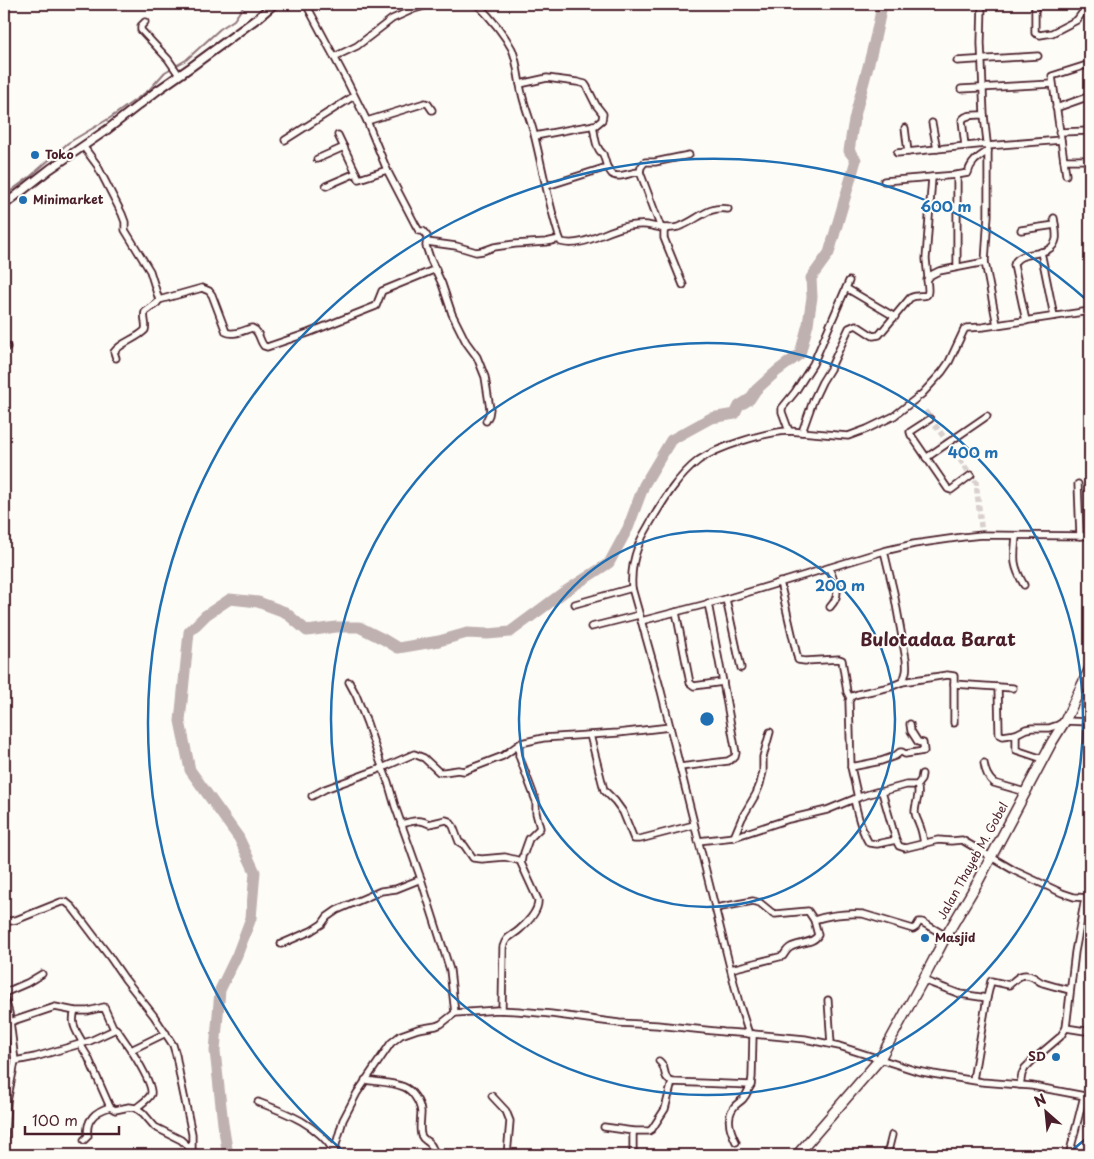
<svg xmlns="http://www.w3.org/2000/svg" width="1094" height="1159" font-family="'Playpen Sans',sans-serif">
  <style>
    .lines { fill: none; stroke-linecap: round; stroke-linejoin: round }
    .stream { stroke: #91777b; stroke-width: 2 }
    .river { stroke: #c0b1b1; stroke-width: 11 }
    .minor-tunnel { stroke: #d9d0ce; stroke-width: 5.5; stroke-dasharray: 5.5 3; stroke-linecap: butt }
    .minor-casing { stroke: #4a1f2b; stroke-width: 9 }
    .tertiary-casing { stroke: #4a1f2b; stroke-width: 11 }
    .primary-casing { stroke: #4a1f2b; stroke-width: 12 }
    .minor { stroke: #fdfcf7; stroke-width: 5.5 }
    .tertiary { stroke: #fdfcf7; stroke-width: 7 }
    .primary { stroke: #fdfcf7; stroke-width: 9 }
    .ring { fill: none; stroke: #1f6fb2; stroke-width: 2.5 }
    .poi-dot { fill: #1f6fb2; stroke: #fdfcf7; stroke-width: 2 }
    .labels { text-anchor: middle; stroke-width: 4; stroke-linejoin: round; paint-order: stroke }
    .poi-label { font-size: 12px; font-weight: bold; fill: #4a1f2b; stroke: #fdfcf7; text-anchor: start }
    .street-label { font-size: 12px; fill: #4a1f2b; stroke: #fdfcf7 }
    .district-label { font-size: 18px; font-weight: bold; fill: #4a1f2b; stroke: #fdfcf7 }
    .centre { fill: #1f6fb2; stroke: #fdfcf7; stroke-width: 2.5 }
    .ring-label { font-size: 15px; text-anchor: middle; font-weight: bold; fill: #1f6fb2; stroke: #fdfcf7; stroke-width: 4; stroke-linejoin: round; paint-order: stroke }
  </style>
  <rect width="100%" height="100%" fill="#fdfcf7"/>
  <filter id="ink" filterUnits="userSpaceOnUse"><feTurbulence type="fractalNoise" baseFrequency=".02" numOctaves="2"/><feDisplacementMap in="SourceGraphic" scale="10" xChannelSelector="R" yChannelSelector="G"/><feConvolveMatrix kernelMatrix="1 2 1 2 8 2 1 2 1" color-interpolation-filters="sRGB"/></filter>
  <g filter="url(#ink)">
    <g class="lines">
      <path class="stream" d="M4,196l27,-20 37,-33 42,-25 39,-28 16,-18 21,-12 34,-31 14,-9 11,-16"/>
      <path class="river" d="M228,1155l-5,-31 -8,-73 5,-61 17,-35 14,-37 4,-46 -16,-34 -49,-68 -10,-49 9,-89 17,-17 24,-16 28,3 27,10 22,19 29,-4h23l24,12 15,9 41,-7 28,-8 21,1 22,-2 54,-40 45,-29 19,-35 16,-43 27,-45 40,-22 24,-4 4,-8 11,-7 6,-9 21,-19 23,-17 8,-30 4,-27 -1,-19 18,-25 27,-93 -7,-9c2,-12 3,-23 6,-35 9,-37 21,-74 27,-112"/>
      <path class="minor-tunnel" d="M925,411l51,71 6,53"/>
      <defs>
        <g id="minor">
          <path d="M306,4l41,77 20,40 20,49 28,54 4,7h4l4,5 -1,10 4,12 12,26 10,30 14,28 11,15 8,20 5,32 -1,6 -3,6"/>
          <path d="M477,4c13,13 26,28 35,45 6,14 6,30 10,45 3,14 9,27 12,40 9,36 15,73 27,108 23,6 44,-12 67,-16 7,-1 13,-2 19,-1 10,2 22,5 31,2 18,-5 29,-22 50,-18"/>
          <path d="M1035,4v29l5,2 12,-2 25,-13 5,-7 8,-1"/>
          <path d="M145,22l-4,4v4l27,29 11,16"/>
          <path d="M334,57l23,-11 35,-27 22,-10 17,-5"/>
          <path d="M957,61l81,-5"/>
          <path d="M520,84l27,-6 30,4 8,2 2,3 9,18 7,9 -1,6 -6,5 -19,3 -42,8"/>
          <path d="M961,89l91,-5"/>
          <path d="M1056,108l34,-12"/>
          <path d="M367,121l58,-18 3,1 4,6"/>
          <path d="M932,123l5,26"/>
          <path d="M593,125c2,10 2,23 10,29l4,13"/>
          <path d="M905,128l3,24"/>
          <path d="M1059,132l31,-1"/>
          <path d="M338,135l21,44 28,-9"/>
          <path d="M285,140l69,-44"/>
          <path d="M83,146l14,19 25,49 3,8v8l14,23 11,18 9,29 -2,3 -12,9c-2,6 2,12 0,18 -8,9 -24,12 -31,22l2,6"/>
          <path d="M965,146l-3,-26c4,-6 14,-5 22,-5"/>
          <path d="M987,146l74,-6"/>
          <path d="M897,153l89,-9"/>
          <path d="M317,159l27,-12"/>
          <path d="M1064,160h26"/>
          <path d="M640,172l1,-5 4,-5h10l34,-7"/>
          <path d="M957,175l11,-2c3,-12 10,-15 20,-22"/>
          <path d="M1066,175l-14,-99 38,-12"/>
          <path d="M932,177l25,-2v92"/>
          <path d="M884,181l48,-4 -6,82 2,19"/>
          <path d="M326,186l30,-13"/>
          <path d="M547,186l60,-19c2,2 3,5 5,7 7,6 20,-3 28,-2l21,56"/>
          <path d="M667,228l-3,3v7l19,47"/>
          <path d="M1021,230l34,-5"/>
          <path d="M427,242l29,4 20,6 7,-1 11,-4 21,-3 31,-2 14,-3"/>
          <path d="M1041,252l13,64"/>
          <path d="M985,262l12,63"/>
          <path d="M846,288l3,-7"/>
          <path d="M159,300l43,-12 7,3 3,4 14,37c8,4 18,-2 26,-4 8,3 7,13 12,18l3,1 41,-14 68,-27 6,-15 54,-22"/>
          <path d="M1026,321l-12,-56c4,-17 38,-5 42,-26 1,-6 -1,-14 -2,-21"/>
          <path d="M4,343l3,4"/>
          <path d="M930,419l-20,13 1,3 37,54 3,1 20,-15"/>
          <path d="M789,431l-7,-19v-4l13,-16 18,-28 33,-76 49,29"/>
          <path d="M802,432l11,-31 9,-19 8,-13 19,-41 7,-3 17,11 6,-1 31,-37c13,-7 21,7 17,-18l4,-5 8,-4 46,-9 3,-47v-64l-4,-36 -3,-72 1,-39"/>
          <path d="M926,458l61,-42"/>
          <path d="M1078,484l2,52"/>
          <path d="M1016,536c-2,22 -4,28 8,49"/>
          <path d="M884,551l10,42 12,66c1,9 1,15 -4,23"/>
          <path d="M829,568c6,16 14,25 1,39"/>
          <path d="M780,582l18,78 7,1 34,-2 3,1 5,32 3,6"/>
          <path d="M726,599l15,69"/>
          <path d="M575,604l57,-16"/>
          <path d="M676,612l14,71 4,3 29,-4 -15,-79"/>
          <path d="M641,621l85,-22 158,-48 30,-7 49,-7 19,-2 108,1"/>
          <path d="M591,627l48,-12"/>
          <path d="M349,682l7,13 11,28 13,38 8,21 7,24 26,73"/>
          <path d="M998,687l1,45v2l4,2 13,-2 10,-5 6,-1h17l9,-3 7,-4 25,1"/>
          <path d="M954,723v-39"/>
          <path d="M670,727l-9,-36 -29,-103c-1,-14 1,-28 6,-41 2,-8 8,-16 12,-24 13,-22 28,-47 49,-63 19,-13 66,-28 90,-29l59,5 19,-7 27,-13 28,-22 20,-22 7,-10 15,-32 2,-2 17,-1 100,-15 7,-1"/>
          <path d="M1016,734v16l27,9"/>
          <path d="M590,735l14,55 11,11 8,11 11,27h6l54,-14"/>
          <path d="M519,745v11l17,45v12l4,15 -11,11 -5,14"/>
          <path d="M984,763c1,8 3,14 10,20l31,9"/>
          <path d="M680,767l48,-6 7,-4 1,-4 -13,-71"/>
          <path d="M851,767l30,-6 14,-5 5,-4h2l3,2 19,-3 -1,-8 -5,-1 -7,-11 -1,-7"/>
          <path d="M917,785c4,9 -2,18 -2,27 0,5 3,8 4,12 3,6 4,13 5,20"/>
          <path d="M882,792l14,48"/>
          <path d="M312,796l13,-7 57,-21 32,-14 10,4 15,14h5l14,-2 6,1 39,-15 18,-13 22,-5 75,-5 52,-6 69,276 10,31"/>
          <path d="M856,798l20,-6 8,-1 22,-6h11l4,-5 1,-6"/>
          <path d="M858,798l-7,-31 -2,-66 3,-5 6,-2 32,-7 12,-5 45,-7 7,1v8l59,4"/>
          <path d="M401,824c10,-2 18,-6 28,0l17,-4 3,1 4,5 6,16 5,3 9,13 9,1 23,-2 16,4"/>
          <path d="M734,837l8,-19 14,-24 4,-10 3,-12v-15l7,-25"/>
          <path d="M698,841l36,-4 55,-18 38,-9 27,-11c3,14 7,32 15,44l8,1 19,-4 3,6 6,2 33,-8 13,1 11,-1 53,31 47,22 12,4 16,1"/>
          <path d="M716,908l37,-7 7,2 11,9 4,2 33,-3 6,9 4,15c-5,9 -18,7 -27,12 -4,2 -6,6 -8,9l-52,13"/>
          <path d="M814,920c15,-5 33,-7 49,-6l50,15 3,-2 3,-5h3l24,14"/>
          <path d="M4,922l12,-2 45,-18h5l6,5 37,49 16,23 29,37 19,29 3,10 4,22 12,57v16"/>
          <path d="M281,944l30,-13 11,-7 5,-7 10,-7 44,-19 15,-2 25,-10 29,91 5,43"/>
          <path d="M923,980l37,14 27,4"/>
          <path d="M4,993l23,-10 15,-9"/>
          <path d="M4,996l5,17 6,48 -8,41 -3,52"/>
          <path d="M828,1000l3,44"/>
          <path d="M502,1010l1,-63c3,-11 8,-10 16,-17 7,-6 20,-19 19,-30l-17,-37 1,-6"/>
          <path d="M75,1011c-5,13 2,21 8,32"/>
          <path d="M10,1022l45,-15 20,4h13l16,-4 9,20 5,4 13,19 35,-17"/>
          <path d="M1066,1028l19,3 4,-1 1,-4"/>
          <path d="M80,1044l10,-3 26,-12"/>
          <path d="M131,1050c5,8 22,35 20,44 -2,5 -10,10 -15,14"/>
          <path d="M15,1061l20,-4 45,-13 8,13 22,50 5,3 14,-3 7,1 7,5 12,14 26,13 11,10 -2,5"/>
          <path d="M659,1061c9,7 2,16 13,21"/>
          <path d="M4,1071l9,1"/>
          <path d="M365,1080c13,2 27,2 39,7 8,3 16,15 17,25 0,7 -2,16 0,23 2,5 5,5 8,8 5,4 2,7 9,12"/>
          <path d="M973,1080l14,-82 4,-17 18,4c7,-6 13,-14 24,-8 4,2 6,5 10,6 9,3 18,5 27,7"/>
          <path d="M1020,1085l2,-11 3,-6 8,-8 27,-23 6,-9 9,-76 10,-54"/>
          <path d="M492,1096l14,15 4,10 -3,34"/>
          <path d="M258,1102c29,11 59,22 76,49"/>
          <path d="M604,1127l29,4v24"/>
          <path d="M633,1131h16l3,-2 13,-20 7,-27 79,3 1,-8 1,-43"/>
          <path d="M84,1140l4,-4c-3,-16 8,-25 22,-29"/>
          <path d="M736,1142c-5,-10 -11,-24 -2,-35 2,-3 6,-5 9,-8 4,-4 5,-9 8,-14"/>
          <path d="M800,1152l7,3"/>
          <path d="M333,1155l10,-35 14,-27 34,-50 10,-8 17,-6 18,-3 5,-2 14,-11 43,-3 20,1 33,3 68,9 38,2 67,7 29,2 52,5 34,7 78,25 16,3 49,8 50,4 58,11"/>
          <path d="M887,1155l5,-20"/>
          <path d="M1069,1155l15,-59"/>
        </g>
        <path id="tertiary" d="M4,205l46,-36 58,-40 50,-39 33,-23 68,-50 15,-13"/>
        <path id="primary" d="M797,1155l83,-96 43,-79 23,-44 33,-56 73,-138 13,-21 25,-53"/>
      </defs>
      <use href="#minor" class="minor-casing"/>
      <use href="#tertiary" class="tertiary-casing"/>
      <use href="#primary" class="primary-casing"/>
      <use href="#minor" class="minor"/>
      <use href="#tertiary" class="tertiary"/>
      <use href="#primary" class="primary"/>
    </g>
  </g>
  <g class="ring">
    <circle cx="707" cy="719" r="188"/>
    <circle cx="707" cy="719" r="376"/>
    <path d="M1089 1136A565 565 0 0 1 1066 1155M348 1155A565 565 0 1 1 1089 302"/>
  </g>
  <g class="poi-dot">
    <circle cx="35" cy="155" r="5"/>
    <circle cx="23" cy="200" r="5"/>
    <circle cx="925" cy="938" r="5"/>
    <circle cx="1056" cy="1057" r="5"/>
  </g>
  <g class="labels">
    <g class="poi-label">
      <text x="45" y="159">Toko</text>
      <text x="33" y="204">Minimarket</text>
      <text x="935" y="942">Masjid</text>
      <text x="1046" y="1061" text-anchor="end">SD</text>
    </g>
    <g class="street-label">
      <text transform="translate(973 861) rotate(-61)" y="4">Jalan Thayeb M. Gobel</text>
    </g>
    <g class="district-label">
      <text x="938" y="646">Bulotadaa Barat</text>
    </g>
  </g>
  <circle cx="707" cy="719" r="8" class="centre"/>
  <g class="ring-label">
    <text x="946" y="212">600 m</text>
    <text x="973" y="458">400 m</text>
    <text x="840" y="591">200 m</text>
  </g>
  <rect width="1094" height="1159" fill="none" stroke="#fdfcf7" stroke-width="20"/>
  <rect x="10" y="10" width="1074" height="1139" fill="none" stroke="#4a1f2b" stroke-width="2" filter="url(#ink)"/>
  <g transform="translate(1046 1112) rotate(333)" stroke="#fdfcf7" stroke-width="4" paint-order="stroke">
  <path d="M0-4L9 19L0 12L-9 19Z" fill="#4a1f2b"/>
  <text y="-8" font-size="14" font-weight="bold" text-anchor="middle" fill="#4a1f2b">N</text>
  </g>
  <path d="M25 1126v8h94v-8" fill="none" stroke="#4a1f2b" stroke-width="2.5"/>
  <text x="32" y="1126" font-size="15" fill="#4a1f2b" stroke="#fdfcf7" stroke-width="4" paint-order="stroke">100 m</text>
</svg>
